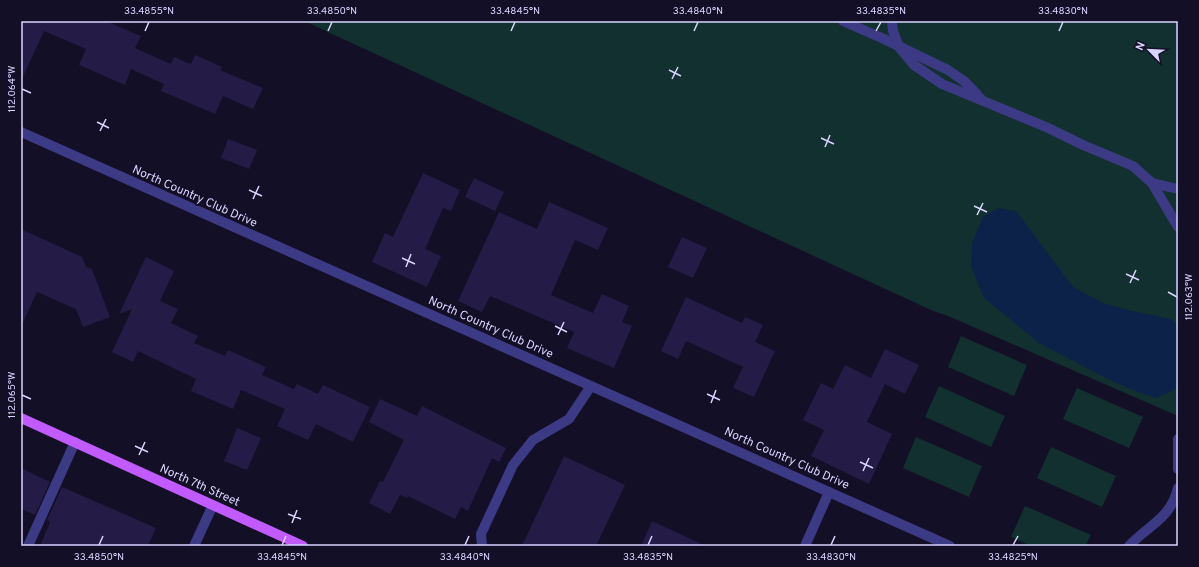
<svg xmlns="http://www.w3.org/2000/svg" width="1199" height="567" font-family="Overpass,sans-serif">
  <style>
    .green { fill: #12302f }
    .water { fill: #0c2248 }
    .building { fill: #241b47 }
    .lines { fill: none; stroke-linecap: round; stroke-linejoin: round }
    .minor { stroke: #3d3a85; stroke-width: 10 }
    .major { stroke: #c25bff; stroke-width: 10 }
    .ticks { fill: none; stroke: #d9d4ff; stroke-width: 1.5 }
    .labels { text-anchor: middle; stroke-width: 4; stroke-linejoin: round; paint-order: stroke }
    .street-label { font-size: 12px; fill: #d9d4ff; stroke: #130f26 }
    .neatline { fill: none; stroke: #d9d4ff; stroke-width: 1.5 }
    .ticks-label { font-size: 10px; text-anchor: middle; fill: #d9d4ff }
  </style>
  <rect width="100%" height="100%" fill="#130f26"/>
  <g class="green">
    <path d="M304,21h874v395l-230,-100 -17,-6z"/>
    <path d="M961,336l66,29 -13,31 -66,-29z"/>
    <path d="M939,386l66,30 -14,31 -66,-30z"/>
    <path d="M1077,388l66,29 -14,31 -66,-29z"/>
    <path d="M916,437l66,29 -13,31 -66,-29z"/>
    <path d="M1051,447l65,29 -14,31 -65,-29z"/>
    <path d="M1025,506l66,29 -6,11h-53l-21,-9z"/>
  </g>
  <path class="water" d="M998,208l18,3 57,76 30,16 25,7 43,9 7,7v59l-4,5 -18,8 -23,-8 -27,-12 -67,-35 -55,-45 -13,-31 1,-24 11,-26z"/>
  <g class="building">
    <path d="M21,21h85l35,15 -6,12 36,16 3,-7 17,7 4,-9 27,12 -2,3 43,18 -10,21 -30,-13 -8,18 -54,-23 3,-7 -33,-15 -6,16 -46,-20 7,-16 -42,-18 -23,50z"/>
    <path d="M228,139l29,11 -8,19 -28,-11z"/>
    <path d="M423,173l37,17 -9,21 -8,-3 -18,41 16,7 -14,31 -55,-25 13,-29 8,4z"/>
    <path d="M474,178l30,14 -9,19 -30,-14z"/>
    <path d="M549,202l59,26 -10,22 -23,-10 -24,55 42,18 9,-19 27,12 -7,16 10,4 -18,42 -47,-20 7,-16 -84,-36 -8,16 -24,-11 41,-89 38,17z"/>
    <path d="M21,229l61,28 4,10 6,2 18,48 -27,10 -7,-18 -39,-17 -16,35z"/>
    <path d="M682,237l25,11 -14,30 -25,-11z"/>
    <path d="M146,257l28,14 -14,30 18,8 -7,14 27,13 -4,7 31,13 3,-6 38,17 -4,8 32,14 3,-5 21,10 5,-9 47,22 -17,35 -37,-18 -8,16 -31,-14 8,-17 -44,-19 -8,19 -42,-18 5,-12 -58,-28 -5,11 -21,-10 20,-43 -13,5z"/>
    <path d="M686,297l56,26 3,-6 18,8 -8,17 20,9 -21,46 -21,-9 10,-21 -57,-26 -8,18 -17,-8z"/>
    <path d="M885,349l34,16 -14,29 -20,-10 -18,38 25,12 -23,50 -58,-28 13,-26 -21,-10 18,-37 12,6 12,-24 26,13z"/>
    <path d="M380,399l37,17 5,-10 84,42 -7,14 -7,-4 -24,53 -7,-4 -6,12 -47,-23 -1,2 -7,-3 -10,19 -21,-11 11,-22 3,1 21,-42 -35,-18z"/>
    <path d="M237,428l24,10 -14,32 -23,-9z"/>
    <path d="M564,456l61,29 -29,61h-74z"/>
    <path d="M21,468l29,14 -15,33 -14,-6z"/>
    <path d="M62,487l94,41 -8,18h-108l10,-24 -3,-2z"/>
    <path d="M652,521l54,25h-65z"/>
  </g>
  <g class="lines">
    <g class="minor">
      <path d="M843,21l41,18 64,31 16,11 9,9 8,9"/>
      <path d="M892,21l1,10 6,16 15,18 28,19 104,43 37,18 50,21 19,17 26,44"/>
      <path d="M21,132c309,139 620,275 929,414"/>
      <path d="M1152,183l26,6"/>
      <path d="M1178,439v30"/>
      <path d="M28,546l47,-104"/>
      <path d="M194,546l19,-41"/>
      <path d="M482,546l-1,-12 32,-69 20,-25 36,-21 22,-33"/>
      <path d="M805,546l24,-54"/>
      <path d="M1129,546c19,-21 41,-26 49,-58"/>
    </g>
    <path class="major" d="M21,418l282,128"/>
  </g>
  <path class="ticks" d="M145,31l4,-9M328,31l4,-9M511,31l4,-9M694,31l4,-9M876,31l5,-9M1059,31l4,-9M669,70l12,6M672,79l6,-12M22,89l9,4M97,122l12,6M100,131l6,-12M821,138l13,6M825,147l5,-12M249,190l13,6M253,199l6,-13M974,206l13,6M977,215l6,-12M402,258l13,6M406,267l5,-13M1126,274l13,6M1130,283l6,-13M1168,292l9,5M555,326l12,6M558,335l6,-13M707,394l13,6M22,395l9,4M711,403l5,-13M135,446l13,6M139,455l6,-13M860,462l13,6M863,471l6,-13M288,514l13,5M292,523l5,-13M99,545l4,-9M282,545l4,-9M465,545l4,-9M648,545l4,-9M831,545l4,-9M1013,545l5,-9"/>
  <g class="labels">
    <g class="street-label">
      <text transform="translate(195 196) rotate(24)" y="4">North Country Club Drive</text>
      <text transform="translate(491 327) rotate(24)" y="4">North Country Club Drive</text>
      <text transform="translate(787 458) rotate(24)" y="4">North Country Club Drive</text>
      <text transform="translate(200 485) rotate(24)" y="4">North 7th Street</text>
    </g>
  </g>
  <rect width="1199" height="567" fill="none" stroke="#130f26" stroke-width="44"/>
  <g transform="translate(1149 50) rotate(294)" stroke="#130f26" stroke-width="3" paint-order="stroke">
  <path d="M0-3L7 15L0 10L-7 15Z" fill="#d9d4ff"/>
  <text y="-6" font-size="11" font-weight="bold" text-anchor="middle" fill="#d9d4ff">N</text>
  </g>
  <rect x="22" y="22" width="1155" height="523" class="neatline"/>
  <g class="ticks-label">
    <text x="149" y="14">33.4855°N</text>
    <text x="332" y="14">33.4850°N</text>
    <text x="515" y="14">33.4845°N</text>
    <text x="698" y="14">33.4840°N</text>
    <text x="881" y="14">33.4835°N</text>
    <text x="1063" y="14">33.4830°N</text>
    <text transform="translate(11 89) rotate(-90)" y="4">112.064°W</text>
    <text transform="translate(1188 297) rotate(-90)" y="4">112.063°W</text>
    <text transform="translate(11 395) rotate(-90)" y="4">112.065°W</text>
    <text x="99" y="560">33.4850°N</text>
    <text x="282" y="560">33.4845°N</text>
    <text x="465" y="560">33.4840°N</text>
    <text x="648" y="560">33.4835°N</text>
    <text x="831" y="560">33.4830°N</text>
    <text x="1013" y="560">33.4825°N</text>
  </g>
</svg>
